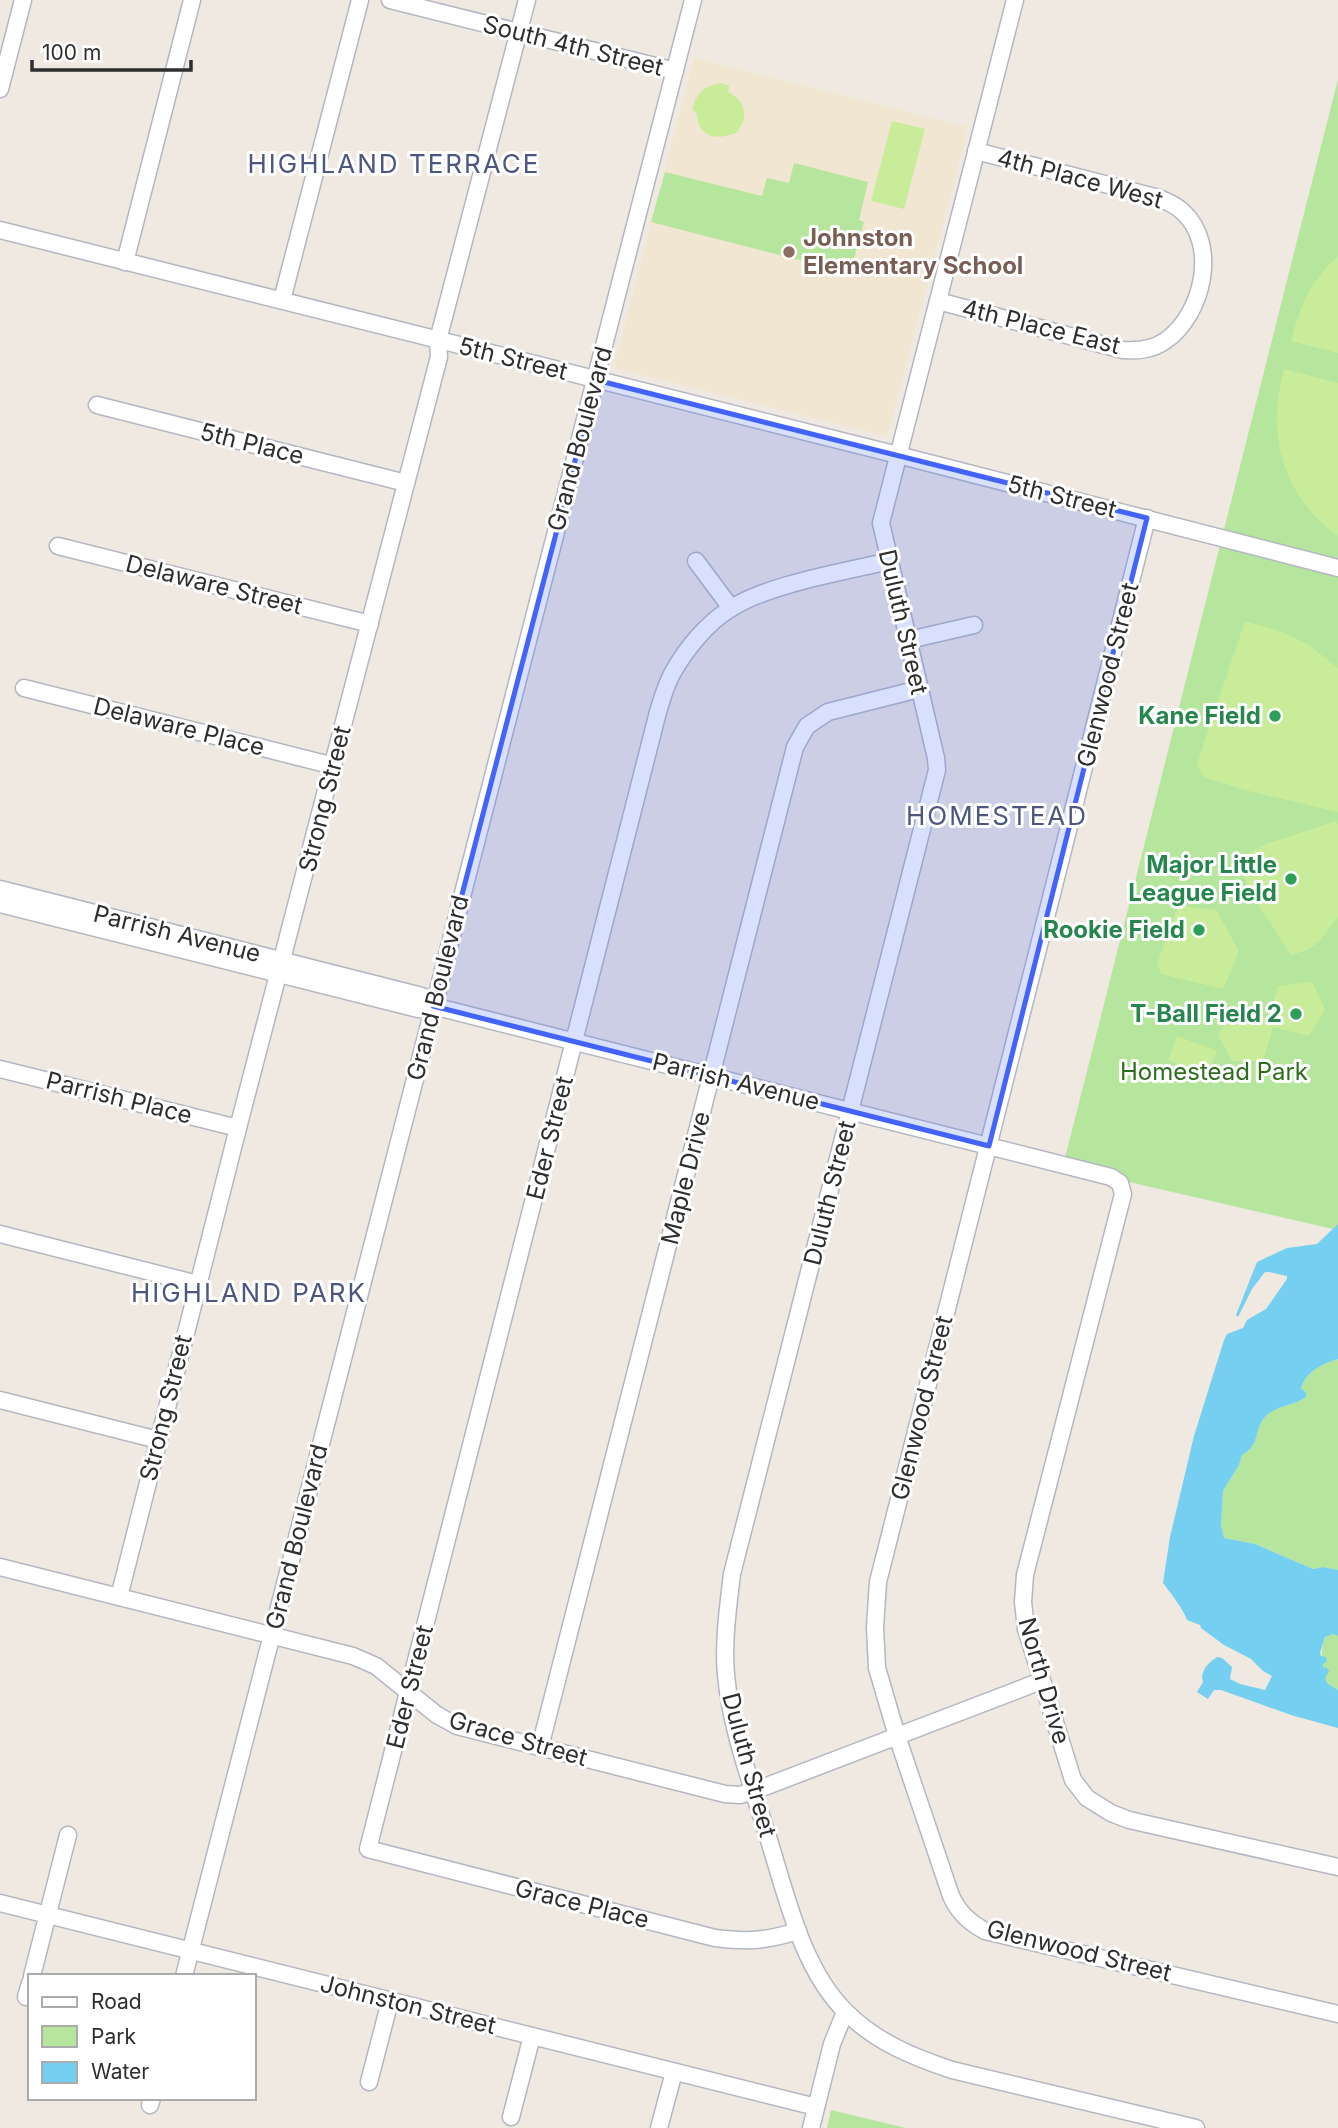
<svg xmlns="http://www.w3.org/2000/svg" width="1338" height="2128" font-family="Inter,sans-serif">
  <style>
    .education { fill: #f0e6d1 }
    .green { fill: #b6e59e }
    .pitch { fill: #c9ec9a }
    .water { fill: #75cff0 }
    .lines { fill: none; stroke-linecap: round; stroke-linejoin: round }
    .minor-casing { stroke: #b4b7c1; stroke-width: 19 }
    .minor { stroke: #fff; stroke-width: 16 }
    .marked { fill: #4264fb; fill-opacity: 0.2; stroke: #4264fb; stroke-width: 5; stroke-linejoin: round }
    .education-dot { fill: #8d6e63; stroke: #fff; stroke-width: 2.5 }
    .leisure-dot { fill: #2e9e5b; stroke: #fff; stroke-width: 2.5 }
    .labels { text-anchor: middle; stroke-width: 6; stroke-linejoin: round; paint-order: stroke }
    .street-label { font-size: 24px; fill: #2e2e2e; stroke: #fff }
    .education-label { font-size: 24px; font-weight: bold; fill: #785e54; stroke: #fff; text-anchor: start }
    .leisure-label { font-size: 24px; font-weight: bold; fill: #27864d; stroke: #fff; text-anchor: end }
    .park-label { font-size: 24px; fill: #2c6e1b; stroke: #fff }
    .neighbourhood-label { font-size: 26px; letter-spacing: 2px; fill: #4d5680; stroke: #fff }
  </style>
  <rect width="100%" height="100%" fill="#efe9e1"/>
  <path class="education" d="M694,58l274,69 -81,309 -273,-68z"/>
  <g class="green">
    <path d="M1338,79v1145l-5,5 -204,-47 -12,-12 -52,-12z"/>
    <path d="M794,163l74,19 -9,38 5,2 -14,51 -199,-51 14,-50 97,24 5,-18 22,5z"/>
    <path d="M1338,1359v211l-15,-3 -10,2 -58,-25 -31,-6 -3,-13 2,-34 16,-26 3,-10c19,-10 11,-24 23,-38 11,-12 29,-11 41,-20v-5l-5,-3c3,-16 22,-26 37,-30z"/>
    <path d="M1333,1634l5,2v54l-11,-7 -3,-6 3,-3c-8,-13 -6,-23 -2,-37z"/>
    <path d="M831,2110l75,18h-79z"/>
  </g>
  <g class="pitch">
    <path d="M721,83l8,3 -1,6c18,9 22,26 8,41 -22,8 -37,4 -40,-21l-4,-2c5,-18 11,-23 29,-27z"/>
    <path d="M892,121l33,8 -21,80 -33,-8z"/>
    <path d="M1338,256v97l-47,-12c10,-37 18,-58 47,-85z"/>
    <path d="M1284,369l54,14v153c-56,-40 -72,-102 -54,-167z"/>
    <path d="M1245,621l35,10 29,14 29,23v144l-93,-22 -41,-13 -7,-13z"/>
    <path d="M1336,821l2,4v92l-17,22 -13,11 -17,5 -42,-65 -9,-23 3,-10 20,-12z"/>
    <path d="M1178,906l38,4 23,41 -16,38 -62,-15 -4,-10z"/>
    <path d="M1312,982l13,27 -16,27 -36,-9 -10,34h-31l-14,-26 18,-28 32,12 10,-33z"/>
    <path d="M1177,1036l40,15 -9,24 -40,-15z"/>
  </g>
  <path class="water" d="M1338,1224v135c-15,4 -34,14 -37,30l5,3v5c-12,9 -30,8 -41,20 -12,14 -4,28 -23,38l-3,10 -16,26 -2,34 3,13 31,6 58,25 10,-2 15,3v66l-5,-2 -8,3 -5,16 1,3 5,1 1,4 -4,3v3l4,1 2,3 -4,7 2,5 11,7v38l-47,-13 -70,-25h-7l-6,9 -11,-7 6,-10c-4,-10 6,-20 14,-25l5,1 10,9 -2,12 10,5 25,6 7,-14 -9,-5 -12,-12 -27,-14 -23,-17 -1,-3 -13,-5c-3,-10 -17,-28 -24,-37l7,-46 24,-101 30,-96 3,-6 16,-6 4,-8 19,-11 21,-30v-3l-18,-4h-4l-13,17 -14,28 -2,-2 21,-53 30,-14 30,-4z"/>
  <g class="lines">
    <defs>
      <g id="minor">
        <path d="M390,0l285,71"/>
        <path d="M1015,0l-134,523 55,235 1,12 -205,804c-4,34 -9,68 -6,101 5,55 25,107 41,159 19,59 34,134 79,178 30,30 67,45 106,58l244,58"/>
        <path d="M0,89l23,-89"/>
        <path d="M0,230l898,225 440,113"/>
        <path d="M125,262l67,-262"/>
        <path d="M282,300l78,-300"/>
        <path d="M938,301l185,49c15,1 29,0 42,-9 38,-26 54,-96 18,-129 -7,-7 -15,-10 -24,-14l-183,-47"/>
        <path d="M97,405l309,78"/>
        <path d="M1147,518l-269,1064 -3,45 2,41 20,68 54,160c8,17 18,26 34,35l353,83"/>
        <path d="M58,546l312,78"/>
        <path d="M696,561l35,47"/>
        <path d="M909,640l65,-15"/>
        <path d="M24,688l310,78"/>
        <path d="M0,889l422,107 11,10"/>
        <path d="M0,904l418,105 15,-3 678,171 9,6 3,11 -98,381 -2,27 3,27 47,151 14,18 24,15 18,7 209,47"/>
        <path d="M0,1069l238,59"/>
        <path d="M0,1234l198,50"/>
        <path d="M0,1400l158,40"/>
        <path d="M0,1567l353,89 23,10 61,49 20,11 268,68 15,1 14,-4 287,-110"/>
        <path d="M119,1597l119,-469 201,-771 -1,-17 89,-340"/>
        <path d="M540,1747l255,-1000 12,-21 21,-14 91,-23"/>
        <path d="M0,1903l816,204"/>
        <path d="M798,1931c-33,10 -49,11 -83,7l-347,-89 290,-1137c4,-13 8,-28 15,-40 13,-23 34,-49 57,-63 38,-25 114,-37 159,-48"/>
        <path d="M32,1976l36,-141"/>
        <path d="M184,1976l509,-1976"/>
        <path d="M26,1997l4,-14"/>
        <path d="M369,2082l21,-81"/>
        <path d="M150,2105l2,-7"/>
        <path d="M511,2117l21,-81"/>
        <path d="M659,2128l15,-56"/>
        <path d="M811,2128l21,-84 13,-32"/>
      </g>
    </defs>
    <use href="#minor" class="minor-casing"/>
    <use href="#minor" class="minor"/>
  </g>
  <path class="marked" d="M596,380l551,138 -158,628 -556,-140z"/>
  <circle class="education-dot" cx="789" cy="252" r="7"/>
  <g class="leisure-dot">
    <circle cx="1275" cy="716" r="7"/>
    <circle cx="1291" cy="879" r="7"/>
    <circle cx="1199" cy="930" r="7"/>
    <circle cx="1296" cy="1014" r="7"/>
  </g>
  <g class="labels">
    <g class="street-label">
      <text transform="translate(573 46) rotate(14)" y="8">South 4th Street</text>
      <text transform="translate(1080 179) rotate(15)" y="8">4th Place West</text>
      <text transform="translate(1041 327) rotate(14)" y="8">4th Place East</text>
      <text transform="translate(513 359) rotate(14)" y="8">5th Street</text>
      <text transform="translate(580 439) rotate(-75)" y="8">Grand Boulevard</text>
      <text transform="translate(252 444) rotate(14)" y="8">5th Place</text>
      <text transform="translate(1062 497) rotate(14)" y="8">5th Street</text>
      <text transform="translate(214 585) rotate(14)" y="8">Delaware Street</text>
      <text transform="translate(903 622) rotate(77)" y="8">Duluth Street</text>
      <text transform="translate(1108 675) rotate(-76)" y="8">Glenwood Street</text>
      <text transform="translate(179 727) rotate(14)" y="8">Delaware Place</text>
      <text transform="translate(325 799) rotate(-76)" y="8">Strong Street</text>
      <text transform="translate(177 934) rotate(14)" y="8">Parrish Avenue</text>
      <text transform="translate(438 988) rotate(-76)" y="8">Grand Boulevard</text>
      <text transform="translate(736 1082) rotate(14)" y="8">Parrish Avenue</text>
      <text transform="translate(119 1098) rotate(14)" y="8">Parrish Place</text>
      <text transform="translate(550 1138) rotate(-76)" y="8">Eder Street</text>
      <text transform="translate(686 1178) rotate(-76)" y="8">Maple Drive</text>
      <text transform="translate(830 1193) rotate(-76)" y="8">Duluth Street</text>
      <text transform="translate(166 1408) rotate(-76)" y="8">Strong Street</text>
      <text transform="translate(922 1408) rotate(-76)" y="8">Glenwood Street</text>
      <text transform="translate(297 1537) rotate(-76)" y="8">Grand Boulevard</text>
      <text transform="translate(1044 1681) rotate(74)" y="8">North Drive</text>
      <text transform="translate(410 1687) rotate(-76)" y="8">Eder Street</text>
      <text transform="translate(518 1739) rotate(16)" y="8">Grace Street</text>
      <text transform="translate(749 1765) rotate(75)" y="8">Duluth Street</text>
      <text transform="translate(582 1904) rotate(14)" y="8">Grace Place</text>
      <text transform="translate(1079 1951) rotate(14)" y="8">Glenwood Street</text>
      <text transform="translate(408 2005) rotate(14)" y="8">Johnston Street</text>
    </g>
    <g class="education-label">
      <text x="803" y="246">Johnston<tspan x="803" dy="28">Elementary School</tspan></text>
    </g>
    <g class="leisure-label">
      <text x="1261" y="724">Kane Field</text>
      <text x="1277" y="873">Major Little<tspan x="1277" dy="28">League Field</tspan></text>
      <text x="1185" y="938">Rookie Field</text>
      <text x="1282" y="1022">T-Ball Field 2</text>
    </g>
    <g class="park-label">
      <text x="1214" y="1080">Homestead Park</text>
    </g>
    <g class="neighbourhood-label">
      <text x="394" y="173">HIGHLAND TERRACE</text>
      <text x="997" y="825">HOMESTEAD</text>
      <text x="249" y="1302">HIGHLAND PARK</text>
    </g>
  </g>
  <rect x="28" y="1974" width="228" height="126" fill="#ffffff" stroke="#ababab" stroke-width="2"/>
  <rect x="42" y="1997" width="35" height="10" fill="#ffffff" stroke="#ababab" stroke-width="2"/>
  <text x="91" y="2009" font-size="21" fill="#2e2e2e">Road</text>
  <rect x="42" y="2026" width="35" height="21" fill="#b6e59e" stroke="#ababab" stroke-width="2"/>
  <text x="91" y="2044" font-size="21" fill="#2e2e2e">Park</text>
  <rect x="42" y="2062" width="35" height="21" fill="#75cff0" stroke="#ababab" stroke-width="2"/>
  <text x="91" y="2079" font-size="21" fill="#2e2e2e">Water</text>
  <path d="M32 60v10h159v-10" fill="none" stroke="#2e2e2e" stroke-width="3.5"/>
  <text x="42" y="60" font-size="21" fill="#2e2e2e" stroke="#ffffff" stroke-width="5" paint-order="stroke">100 m</text>
</svg>
